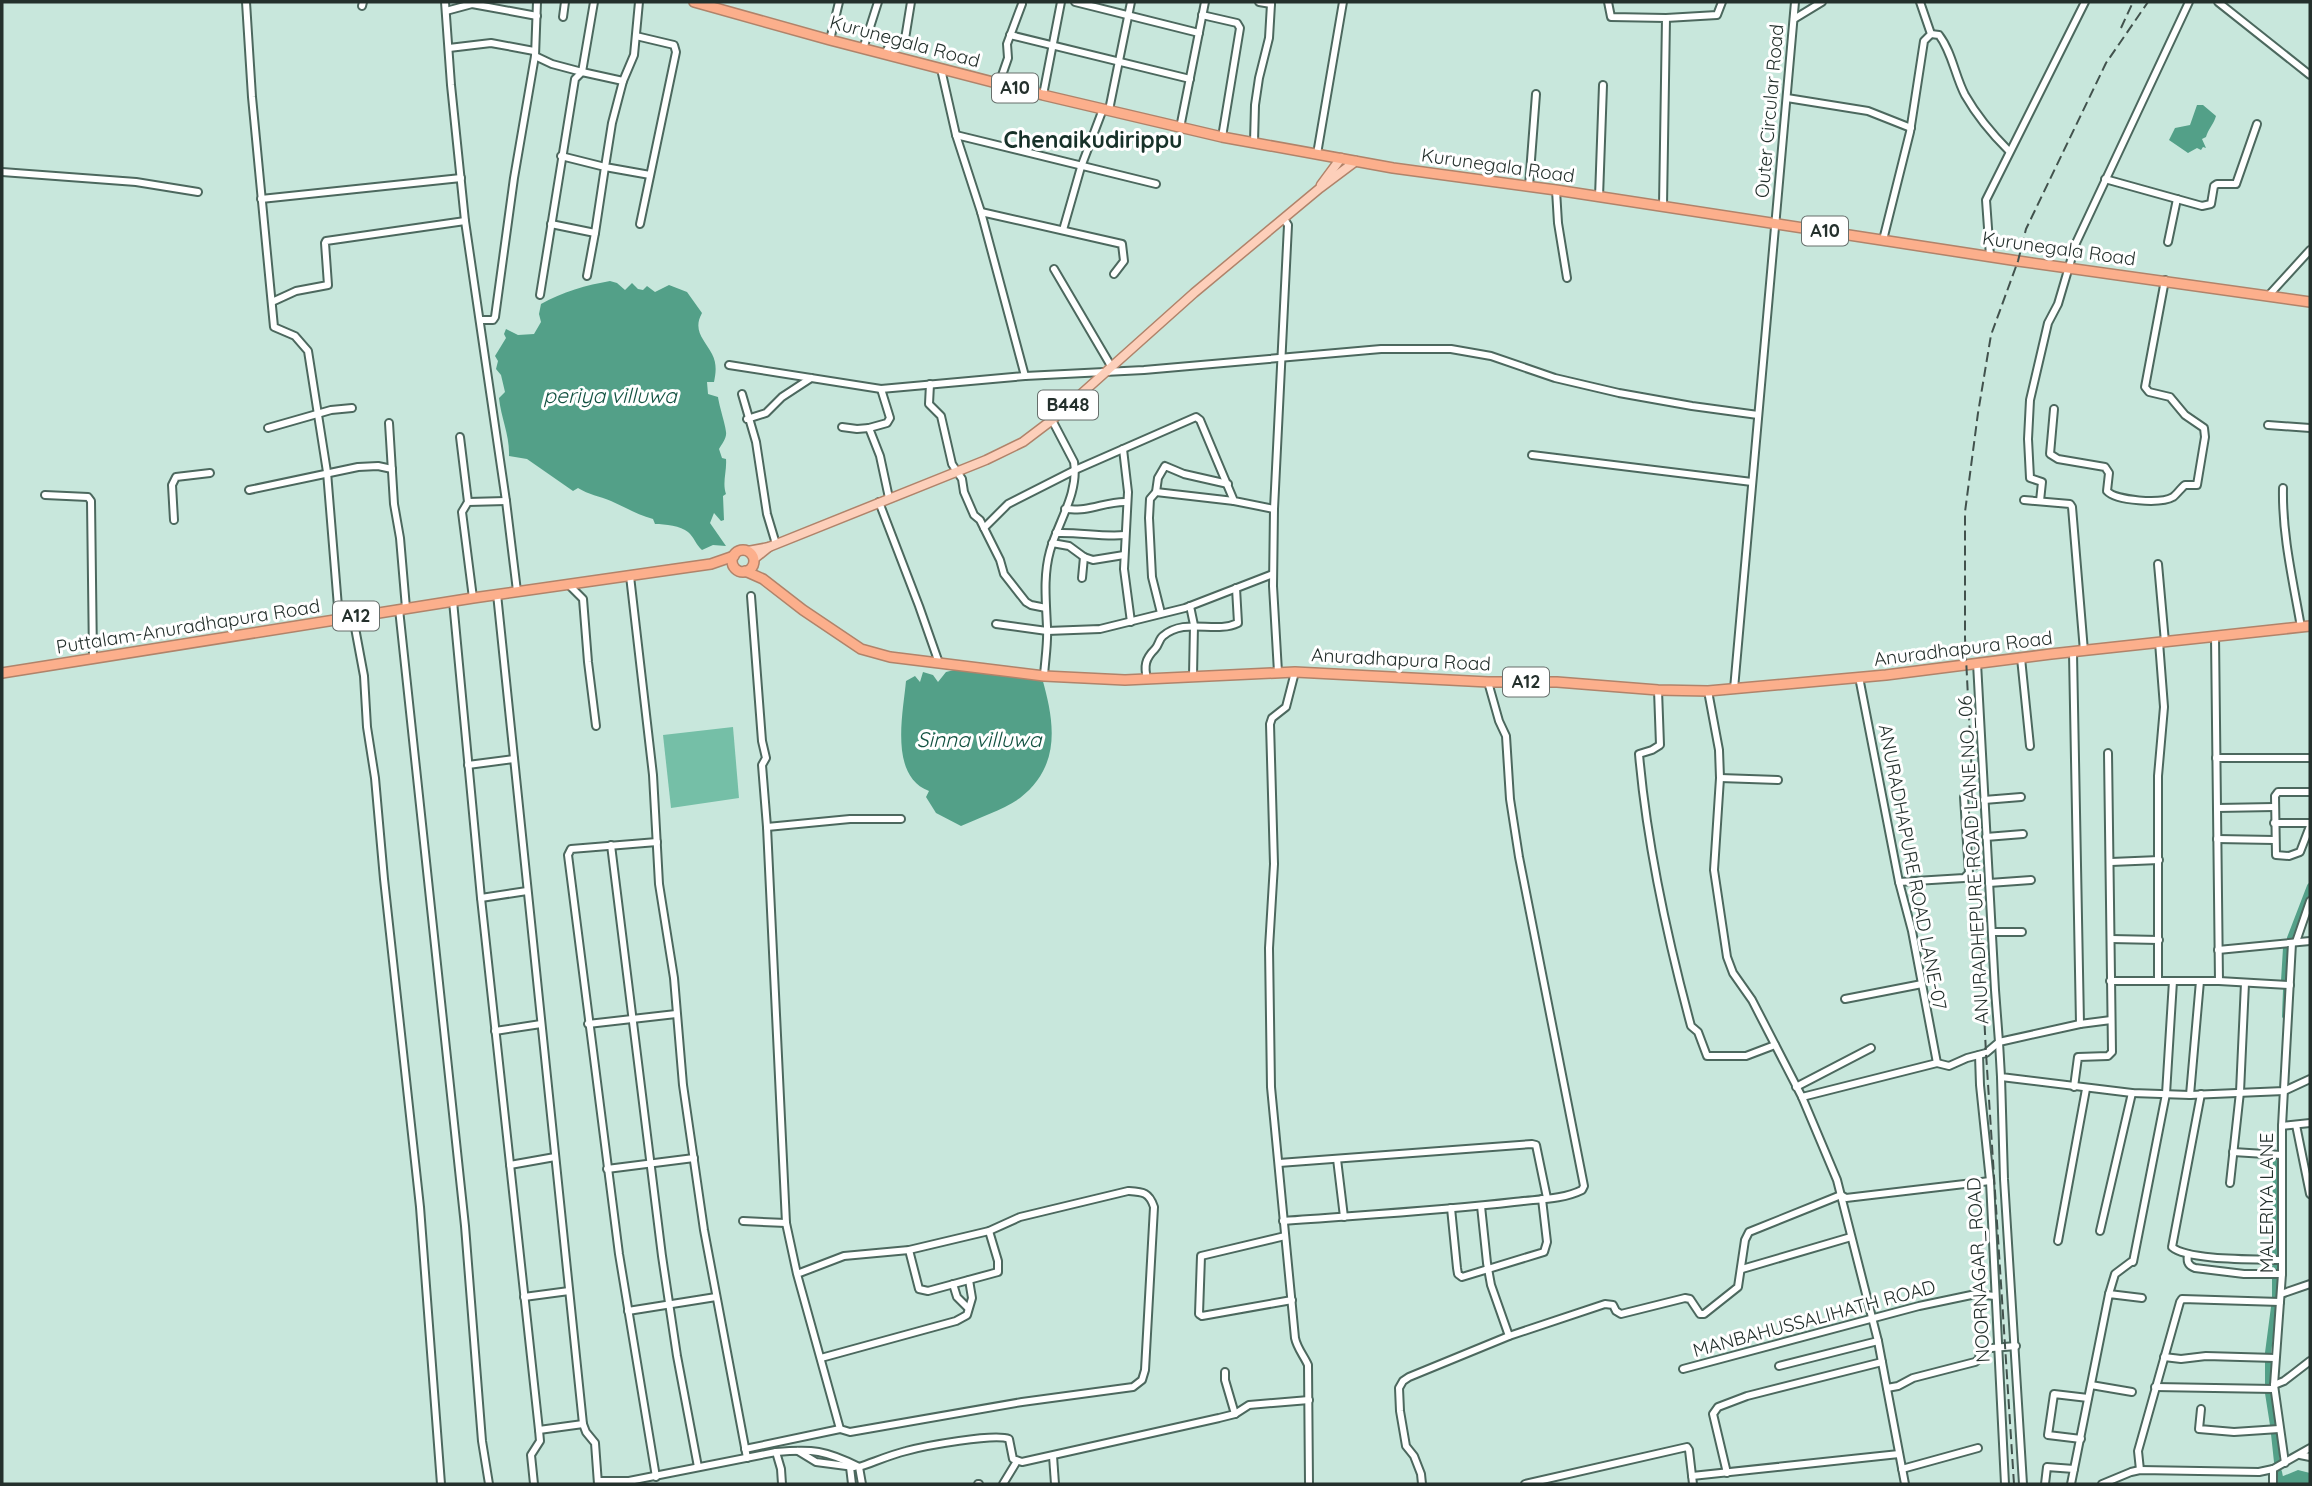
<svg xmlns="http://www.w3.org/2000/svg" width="2312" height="1486" font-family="Quicksand,sans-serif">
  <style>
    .green { fill: #75bfa7 }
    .water { fill: #53a088 }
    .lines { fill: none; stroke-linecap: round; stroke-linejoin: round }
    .canal { stroke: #53a088; stroke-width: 6 }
    .minor-casing { stroke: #4c685e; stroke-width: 10 }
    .major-casing { stroke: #b0836a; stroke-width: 11 }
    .highway-casing { stroke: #b0836a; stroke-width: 12 }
    .minor { stroke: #fff; stroke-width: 6 }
    .major { stroke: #fdcfba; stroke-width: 8 }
    .highway { stroke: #fcaf8c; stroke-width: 9 }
    .rail { stroke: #42524d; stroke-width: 2; stroke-dasharray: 10 5; stroke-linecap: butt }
    .labels { text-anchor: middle; stroke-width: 6; stroke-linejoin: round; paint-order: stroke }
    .shield { fill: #fff; stroke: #666e6b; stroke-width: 2 }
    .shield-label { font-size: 18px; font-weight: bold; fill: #24302c }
    .street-label { font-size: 19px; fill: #24302c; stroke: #fff }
    .water-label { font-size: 21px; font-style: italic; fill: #125241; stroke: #fff }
    .quarter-label { font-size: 23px; font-weight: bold; fill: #173129; stroke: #fff }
  </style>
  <rect width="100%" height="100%" fill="#c8e7dc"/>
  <path class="green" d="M733,727l6,71 -68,10 -8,-73z"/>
  <g class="water">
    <path d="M2197,105h6l13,11c-2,8 -8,13 -10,21l-4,2 4,9 -3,-1 -2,3 -4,-2 -9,5 -19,-13 6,-12 15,-3z"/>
    <path d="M610,281l7,2 8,7 7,-7 6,6 5,1 4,-4 8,6 14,-7 18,7 15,21c-10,18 3,27 10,41 5,9 4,19 2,28h-7l1,12 10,3c1,8 8,30 8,35 1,6 -4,12 -7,17l3,9 4,1c1,12 -4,24 0,35l-3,2 1,24 -3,1 -7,-8 -4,10 16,23 -13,-1 -11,5c-6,-5 -8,-13 -14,-18 -7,-6 -23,-8 -33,-8l-2,-5c-15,-4 -28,-12 -42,-18 -12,-5 -22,-6 -33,-13l-5,3 -46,-32 -18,-3c1,-20 -8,-38 -10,-58l6,-6 -4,-17 -5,-6 2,-8 -3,-5 11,-18 -2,-4 2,-5 12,6 16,-1 7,-12 -2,-8 2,-10c21,-12 46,-19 69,-23z"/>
    <path d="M958,669l84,9c13,45 19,88 -22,120 -15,11 -42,20 -59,28l-25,-13 -10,-16 3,-6c-40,-15 -26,-77 -23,-110l9,-5 5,6 3,-10 10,3 5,7 8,-10z"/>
    <path d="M2298,1470l12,3v11h-32l-2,-5z"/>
  </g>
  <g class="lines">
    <g class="canal">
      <path d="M2290,938l20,-52"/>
      <path d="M2284,981l2,-33"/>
      <path d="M2285,1016l1,-26"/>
      <path d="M2275,1255l1,-93 3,-2"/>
      <path d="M2275,1269v-5"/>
      <path d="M2275,1298v-20"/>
      <path d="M2268,1353l6,-46"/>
      <path d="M2268,1385v-23"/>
      <path d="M2268,1393l5,32"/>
      <path d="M2274,1434l3,28"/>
      <path d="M2279,1472l1,5"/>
    </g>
    <defs>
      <g id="minor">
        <path d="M246,2l6,95 22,230 21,9 13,15 19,121 12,147"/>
        <path d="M445,2l6,83 14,136 41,280 11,90"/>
        <path d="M1075,2l124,31"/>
        <path d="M1259,2l12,2v-2"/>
        <path d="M1608,2l3,15 55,1 -3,188"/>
        <path d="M2218,2l92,73"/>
        <path d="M362,6l1,-4"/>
        <path d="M446,11l26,-7 65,12"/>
        <path d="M1202,15l35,8 3,5 -18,109"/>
        <path d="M563,17l2,-15"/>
        <path d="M1666,18l51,-3 5,-13"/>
        <path d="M1794,19l28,-17"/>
        <path d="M1931,34l8,1c13,17 16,41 26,60 12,21 27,39 44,56"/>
        <path d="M1010,35l180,44"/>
        <path d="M636,36l38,9 2,7 -36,172"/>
        <path d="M830,40l9,-38"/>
        <path d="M449,48l42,-5 43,8"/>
        <path d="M863,49l15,-47"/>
        <path d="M885,54l7,-14 11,1 2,-2 6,-37"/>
        <path d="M535,56l17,8 30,8 12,-70"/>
        <path d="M941,69l15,66 25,77 44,164"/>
        <path d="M623,81l-11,42 -7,44 45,8"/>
        <path d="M999,84l9,-26 -1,-14 15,-40"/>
        <path d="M1043,95l18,-93"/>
        <path d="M1787,98l81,13 43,17"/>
        <path d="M1109,110l22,-108"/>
        <path d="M1180,128l25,-126"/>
        <path d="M956,135l200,49"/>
        <path d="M1254,142l1,-37 4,-27 10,-40 2,-34"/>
        <path d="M1317,154l26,-152"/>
        <path d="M561,156l44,11 -10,66"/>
        <path d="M2,172l134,10 62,10"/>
        <path d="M2105,179l97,27 9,-2 3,-18 3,-2h19l21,-60"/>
        <path d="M1529,186l7,-92"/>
        <path d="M1556,190l2,33 9,55"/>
        <path d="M1599,197l4,-112"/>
        <path d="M261,199l200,-21"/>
        <path d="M981,212l141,32 2,17 -10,13"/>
        <path d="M551,224l44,9 -8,43"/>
        <path d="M1063,230l18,-63 22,-58"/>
        <path d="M1883,240l27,-108 14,-91 7,-7 -11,-32"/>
        <path d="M2168,242l9,-43"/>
        <path d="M1990,256l-4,-56 99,-198"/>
        <path d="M1054,269l57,97"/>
        <path d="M540,295l35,-216 7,-7 41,9 11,-26 5,-53"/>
        <path d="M2269,295l41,-45"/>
        <path d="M272,302l24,-11 32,-6 -3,-42 1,-2 139,-20"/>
        <path d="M480,320h13l2,-3 19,-139 21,-122 2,-54"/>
        <path d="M729,365l152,24 144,-13 119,-6 237,-21h70l40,7 64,22 64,15 73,13 66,9"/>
        <path d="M930,384l-1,20 12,12 11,48 10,15 2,13 10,23 6,5 20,40 4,14 22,28 5,3 15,3"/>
        <path d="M881,389l9,29 -3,5 -18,5 11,28 9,42"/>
        <path d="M742,394l14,48 11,72 9,30"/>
        <path d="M2054,409l-4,45 8,5 47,8 4,6 -2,18c9,10 54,13 66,6 4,-3 8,-9 12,-12h12l8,-48 -1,-9 -19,-13 -15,-18 -21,-5 -4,-5 20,-107"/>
        <path d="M747,419l19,-6 16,-16 29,-19"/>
        <path d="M389,423l5,81 6,34 6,70"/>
        <path d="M2268,425l42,3"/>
        <path d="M842,427l15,2 12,-1"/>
        <path d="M268,428l63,-18 21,-2"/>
        <path d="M460,437l8,65"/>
        <path d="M1123,449l5,43 -4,77 7,53"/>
        <path d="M1532,455l220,27"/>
        <path d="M2283,488c-1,47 10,93 18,139"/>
        <path d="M249,490l109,-23 20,-1 14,3"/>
        <path d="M1156,492l78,9"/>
        <path d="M45,495l43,2 3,4 2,157"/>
        <path d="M2024,500l46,4 2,3 12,144"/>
        <path d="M2040,501l2,-19 -12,-4 -2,-39 2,-39 18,-77 10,-19 18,-61 113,-241"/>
        <path d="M879,502l40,104 20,57"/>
        <path d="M1065,509c6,0 13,1 19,0 15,-2 28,-8 43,-7"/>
        <path d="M174,520l-2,-35 4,-8 34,-4"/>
        <path d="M984,528l24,-24 67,-34 121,-53 4,3 34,81 40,8"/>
        <path d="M1056,533c24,-1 45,4 69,2"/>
        <path d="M1052,543l17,3 15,11 9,3 31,-5"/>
        <path d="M2158,564l7,78"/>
        <path d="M630,576l23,199 6,109 15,94 9,107 21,145 43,228"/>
        <path d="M1082,578l2,-21"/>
        <path d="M568,584l15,15 5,63 8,64"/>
        <path d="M497,594l86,830 3,8 9,11 3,41"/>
        <path d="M751,596l11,145 4,17 -4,7 5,62 19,396 11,51 43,155 10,3 172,-30 111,-15 9,-7 3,-10 9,-163c-5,-15 -11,-15 -26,-16l-108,26 -31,14 -80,19 -65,6 -47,18"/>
        <path d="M473,598l-11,-86 6,-10 38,-1"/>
        <path d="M453,601l28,297 58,532 1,11 -9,14 3,29"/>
        <path d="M1190,606l4,19 -1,51"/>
        <path d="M399,609l66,617 17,215 7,43"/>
        <path d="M1161,613l-9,-36 -3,-59 1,-19 6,-7 2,-14 7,-12 19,8 44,10"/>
        <path d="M353,617l11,59 3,51 8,51 9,101 36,328 21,277"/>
        <path d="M996,624l51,7 53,-2 85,-21 88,-34"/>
        <path d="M2215,636l4,345"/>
        <path d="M2073,653l7,371"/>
        <path d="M2021,658l9,88"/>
        <path d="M1278,672l-5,-86 1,-77 14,-284 -4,-6"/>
        <path d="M1295,672l-9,35 -14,11 -2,6 4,140 -5,84 2,139 24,251c2,10 9,18 13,27l1,119"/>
        <path d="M1044,676c1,-16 4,-33 3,-49 -1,-25 -4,-51 3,-76 8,-29 29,-58 24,-89l-22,-42"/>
        <path d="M1859,677l40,205 13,49 25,132"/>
        <path d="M1147,679c-3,-13 -2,-20 8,-30 4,-4 4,-10 8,-13 22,-19 52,-2 75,-13l-2,-35"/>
        <path d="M1734,689l61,-687"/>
        <path d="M1658,690l2,55 -8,5 -13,4c8,92 28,183 52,272l7,6 9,24h39l29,-11"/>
        <path d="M1708,691l11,59 1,28 -6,92 13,87 6,16 19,27 50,97 35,83 41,161 27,143"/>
        <path d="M2216,758h94"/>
        <path d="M468,765l46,-6"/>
        <path d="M1720,778l58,2"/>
        <path d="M2310,792h-32l-3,4 1,59 13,1 11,-4 10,-26"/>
        <path d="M1984,800l37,-3"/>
        <path d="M2217,808l57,-1"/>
        <path d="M2274,823h36"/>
        <path d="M767,827l83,-8h51"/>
        <path d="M1986,837l37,-3"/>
        <path d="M2217,839l57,1"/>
        <path d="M611,845l51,411 15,100 21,111"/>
        <path d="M2111,862l48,-2"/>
        <path d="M1899,882l65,-4 5,-5 -5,-76"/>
        <path d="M1989,883l42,-3"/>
        <path d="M481,898l46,-7"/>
        <path d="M1992,932h30"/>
        <path d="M2111,939l48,1"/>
        <path d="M2296,942l14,-41"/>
        <path d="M2218,950l92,-9"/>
        <path d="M2110,981h109l71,4"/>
        <path d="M2158,981v-205l6,-69 -5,-65"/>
        <path d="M1845,999l77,-15"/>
        <path d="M2111,1020l-31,4 -81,18 2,35 131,16 58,2 94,-4 26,-12"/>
        <path d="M588,1024l88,-10"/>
        <path d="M495,1031l46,-7"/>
        <path d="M1979,1055l1,30 10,96 15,303"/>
        <path d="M2001,1077l3,102 19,305"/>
        <path d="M1796,1087l75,-39"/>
        <path d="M2074,1087l4,-30 30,-1 4,-4 -4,-299"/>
        <path d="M2201,1094l-29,153c16,14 87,12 110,13"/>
        <path d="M2190,1095l10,-114"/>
        <path d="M1802,1097l135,-34 12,3 18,-8 19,-5 13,-11 -4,-52 -18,-327"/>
        <path d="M2296,1125l14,69"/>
        <path d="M2282,1126l28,-3"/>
        <path d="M2233,1152l48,3"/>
        <path d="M1337,1159l7,58"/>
        <path d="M1279,1163l253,-19 4,1 11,53"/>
        <path d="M510,1165l45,-8"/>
        <path d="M607,1169l87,-11"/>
        <path d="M2230,1183l10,-91 5,-109"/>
        <path d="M1481,1206l6,57 4,22 18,51"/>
        <path d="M1451,1208l6,60 1,6 4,3 82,-25 3,-10 -5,-43"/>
        <path d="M743,1221l43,2"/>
        <path d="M1283,1221c77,-6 154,-10 231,-19 22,-3 48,-2 68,-12l2,-4 -65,-329 -9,-58 -4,-63 -7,-15 -11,-39"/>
        <path d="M2100,1231l32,-138"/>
        <path d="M1285,1236l-84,20 -2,58 3,2 90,-16"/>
        <path d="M2058,1241l28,-152"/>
        <path d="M909,1250l10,39 9,2 70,-19v-11l-9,-30"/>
        <path d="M2188,1254c-1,7 -1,11 7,14l49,6h38"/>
        <path d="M2133,1262l33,-168 7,-113"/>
        <path d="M1742,1269l109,-32"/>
        <path d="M953,1284l4,13 11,11"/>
        <path d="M2109,1294l6,-20 16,-12"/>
        <path d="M2281,1294l29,-10"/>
        <path d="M524,1297l45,-6"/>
        <path d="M628,1311l88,-14"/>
        <path d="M2164,1357l17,2 25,-3 69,2"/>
        <path d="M821,1358l135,-37 11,-6 5,-17 -3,-18"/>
        <path d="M1779,1366l99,-25"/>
        <path d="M1683,1369l236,-63 57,-12 19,2"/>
        <path d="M1225,1372v8l10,34"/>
        <path d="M2091,1385l41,7"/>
        <path d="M2274,1385l10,-4 26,-20"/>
        <path d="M2155,1387l119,2"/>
        <path d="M1887,1388l11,-2 15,-8 62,-16 4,-3 1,-10 36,-3"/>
        <path d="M2201,1409l-2,20 35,3 45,-3"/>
        <path d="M539,1430l44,-6"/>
        <path d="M2081,1439l-33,-4 6,-41 34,4"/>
        <path d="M745,1449l95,-20"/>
        <path d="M798,1451l18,11 38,5"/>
        <path d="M776,1452l5,17 1,15"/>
        <path d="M2300,1455l10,2"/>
        <path d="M1053,1456l2,28"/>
        <path d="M2285,1463l-11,-78 8,-111v-148l10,-183"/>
        <path d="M850,1467l2,17"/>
        <path d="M1902,1469l76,-21"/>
        <path d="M2140,1470l-2,-19 42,-149 2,-3 98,3"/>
        <path d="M1727,1473l-14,-59 5,-7 29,-11 135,-34"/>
        <path d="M1692,1476l207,-22"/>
        <path d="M656,1477l-37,-223 -51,-399 3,-6 86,-7"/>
        <path d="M598,1481h31l147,-29c37,-3 49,-2 83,15"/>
        <path d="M862,1484l-3,-17c15,-5 31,-12 47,-16 18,-5 89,-18 103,-12l4,20 9,3 197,-44 16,-4 14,-9 60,-5"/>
        <path d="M978,1484h1"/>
        <path d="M1003,1484l14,-23"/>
        <path d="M1422,1484l-1,-10 -7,-18 -8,-10 -6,-35 -1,-23 4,-7 6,-4 100,-41 96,-32 8,1 3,6 5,3 64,-16 5,1 10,15h4l34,-27 7,-47 4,-8 92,-37 5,3 144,-17"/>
        <path d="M1525,1484l162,-37 2,3 4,34"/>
        <path d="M2045,1484l2,-17 27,2"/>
        <path d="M2071,1484l38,-190 33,4"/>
        <path d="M2102,1484l29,-12 9,-2 119,2 14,-3 37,-21"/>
        <path d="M2273,1484v-15"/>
      </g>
      <g id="major">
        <path d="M1321,185l20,-27"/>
        <path d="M748,551l21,-4 217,-87 37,-18 29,-22 142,-127 126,-105 36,-27"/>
        <path d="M754,559l15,-12"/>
      </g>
      <g id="highway">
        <path d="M694,2l136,38 213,55 179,42 171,31 163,22 462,71 292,41"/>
        <circle cx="743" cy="561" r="11"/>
        <path d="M745,571l18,8 40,31 58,39 29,8 154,19 81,4 170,-8 193,10h69l101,8 50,1 178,-16 165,-21 259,-28"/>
        <path d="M2,673l471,-75 238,-34 23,-8"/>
      </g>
    </defs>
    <use href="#minor" class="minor-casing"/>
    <use href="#major" class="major-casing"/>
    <use href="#highway" class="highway-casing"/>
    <use href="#minor" class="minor"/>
    <use href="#major" class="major"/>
    <use href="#highway" class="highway"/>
    <g class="rail">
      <path d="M2121,28l12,-26"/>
      <path d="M2014,1484l-28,-431 -21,-415v-126l13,-99 13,-78 27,-74 8,-32 80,-166 42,-61"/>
    </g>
  </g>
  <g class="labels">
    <g class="shield">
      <rect x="992" y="73.5" width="46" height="29" rx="5"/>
      <rect x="1802" y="216.5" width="46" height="29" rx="5"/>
      <rect x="1038" y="390.5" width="60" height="29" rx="5"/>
      <rect x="333" y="601.5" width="46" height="29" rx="5"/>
      <rect x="1503" y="667.5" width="46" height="29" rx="5"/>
    </g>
    <g class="shield-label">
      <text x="1015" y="94">A10</text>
      <text x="1825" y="237">A10</text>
      <text x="1068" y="411">B448</text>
      <text x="356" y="622">A12</text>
      <text x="1526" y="688">A12</text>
    </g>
    <g class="street-label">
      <text transform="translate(905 41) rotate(15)" y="7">Kurunegala Road</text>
      <text transform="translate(1769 111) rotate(-85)" y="7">Outer Circular Road</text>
      <text transform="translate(1498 165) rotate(8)" y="7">Kurunegala Road</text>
      <text transform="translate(2059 248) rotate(8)" y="7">Kurunegala Road</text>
      <text transform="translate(188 626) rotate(-9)" y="7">Puttalam-Anuradhapura Road</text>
      <text transform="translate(1963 648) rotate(-7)" y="7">Anuradhapura Road</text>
      <text transform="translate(1401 659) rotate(3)" y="7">Anuradhapura Road</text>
      <text transform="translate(1973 860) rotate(-93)" y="7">ANURADHEPURE ROAD LANE NO_06</text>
      <text transform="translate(1913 867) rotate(79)" y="7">ANURADHAPURE ROAD LANE-07</text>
      <text transform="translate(2266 1203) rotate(-90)" y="7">MALERIYA LANE</text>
      <text transform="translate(1978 1270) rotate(-93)" y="7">NOORNAGAR_ROAD</text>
      <text transform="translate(1814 1318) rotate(-15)" y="7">MANBAHUSSALIHATH ROAD</text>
    </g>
    <g class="water-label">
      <text x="610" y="403">periya villuwa</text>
      <text x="979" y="747">Sinna villuwa</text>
    </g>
    <g class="quarter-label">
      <text x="1093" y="148">Chenaikudirippu</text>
    </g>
  </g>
  <rect width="2312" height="1486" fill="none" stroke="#24302c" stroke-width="7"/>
</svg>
